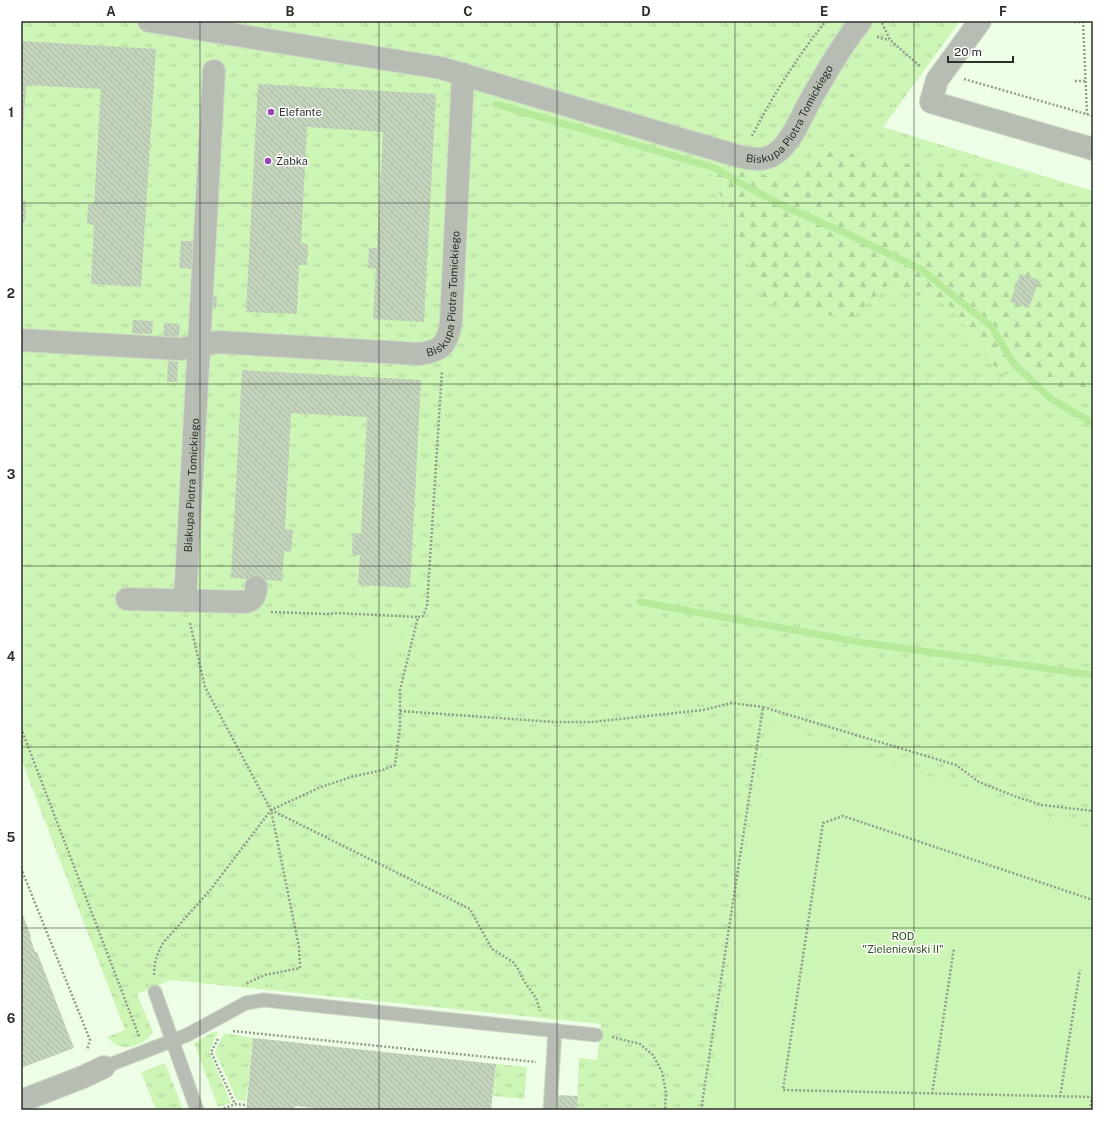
<svg xmlns="http://www.w3.org/2000/svg" width="1114" height="1131" font-family="'Public Sans',sans-serif">
  <style>
    .grass { fill: url(#grass-tufts) }
    .forest { fill: url(#forest-firs) }
    .green { fill: #cdf5b6 }
    .lines { fill: none; stroke-linecap: round; stroke-linejoin: round }
    .stream { stroke: #b7ea9a; stroke-width: 7 }
    .building { fill: url(#building-back-hatch) }
    .lane-casing { stroke: #cbd9c4; stroke-width: 15 }
    .street-casing { stroke: #cbd9c4; stroke-width: 24 }
    .path { stroke: #919d8c; stroke-width: 2.5; stroke-dasharray: 2 2; stroke-linecap: butt }
    .lane { stroke: #b7bdb3; stroke-width: 13 }
    .street { stroke: #b7bdb3; stroke-width: 22 }
    .grid { fill: none; stroke: #2b3128; stroke-width: 1; stroke-opacity: 0.55 }
    .poi-dot { fill: #9647b7; stroke: #fff; stroke-width: 1.5 }
    .labels { text-anchor: middle; stroke-width: 3; stroke-linejoin: round; paint-order: stroke }
    .street-label { font-size: 11px; fill: #2b3128; stroke: #fff }
    .poi-label { font-size: 11px; fill: #2b3128; stroke: #fff; text-anchor: start }
    .park-label { font-size: 11px; fill: #304f1a; stroke: #fff }
    .neatline { fill: none; stroke: #2b3128; stroke-width: 1.5 }
    .grid-label { font-size: 13px; text-anchor: middle; font-weight: bold; fill: #2b3128 }
  </style>
  <defs>
    <pattern id="grass-tufts" width="24" height="20" patternUnits="userSpaceOnUse"><rect width="24" height="20" fill="#cdf5b6"/><path d="M3 7l-1-3M5 7V3M7 7l1-3M15 17l-1-3M17 17v-4M19 17l1-3" fill="none" stroke="#b0d29c"/></pattern>
    <pattern id="forest-firs" width="22" height="20" patternUnits="userSpaceOnUse"><rect width="22" height="20" fill="#cdf5b6"/><path d="M5 1l3.5 6h-7zM16 11l3.5 6h-7z" fill="#b0d29c"/></pattern>
    <pattern id="building-back-hatch" width="6" height="6" patternUnits="userSpaceOnUse"><rect width="6" height="6" fill="#c4d3bc"/><path d="M-1 5l2 2M0 0l6 6M5-1l2 2" fill="none" stroke="#a9b6a2"/></pattern>
  </defs>
  <rect width="100%" height="100%" fill="#eefee6"/>
  <g class="grass">
    <path d="M21,21h939l-77,106 210,64v640l-386,279h-130l2,-52 18,2 4,-36 -430,-44 -34,14 16,38c-7,11 -24,19 -36,13 -4,-2 -7,-5 -10,-8l18,-7 -104,-271v-58l2,-1 -2,-3z"/>
    <path d="M213,1032h5l-9,20 22,51 -13,4 -24,-64z"/>
    <path d="M224,1033l29,5 -7,63 -9,-1 -22,-48z"/>
    <path d="M165,1063l18,47h-27l-15,-38z"/>
    <path d="M496,1064l31,3 -3,32 -31,-3z"/>
  </g>
  <path class="forest" d="M814,147l154,27 125,36v185l-94,-23 -49,-66 -62,-21 -38,34 -84,-16 -61,-144 91,25z"/>
  <g class="green">
    <path d="M370,619h16l-2,14 24,2 -6,18 -13,-1 -3,13 -31,-2 3,-34 10,1z"/>
    <path d="M767,722l326,109v279h-386z"/>
  </g>
  <g class="lines">
    <g class="stream">
      <path d="M496,104l219,64 25,15 48,25 64,28 70,34 69,56 23,38 37,35 42,24"/>
      <path d="M640,602l219,40 234,33"/>
    </g>
  </g>
  <g class="building">
    <path d="M21,41l135,8 -15,238 -50,-3 3,-59 -7,-1 1,-20h6l7,-115 -75,-4 -4,63h-1z"/>
    <path d="M258,84l178,10 -12,228 -51,-3 3,-50 -8,-1 1,-20h8l6,-116 -76,-5 -6,116 7,1 -1,21h-8l-2,49 -51,-2z"/>
    <path d="M21,200l5,1 -1,21h-4z"/>
    <path d="M181,241h13l-2,28 -13,-1z"/>
    <path d="M1020,274l19,6 -10,28 -19,-6z"/>
    <path d="M211,295h6l-1,14h-6z"/>
    <path d="M133,320l20,1 -1,13 -20,-1z"/>
    <path d="M164,323l16,1 -1,13 -16,-1z"/>
    <path d="M168,361l10,1 -1,20h-10z"/>
    <path d="M242,370l179,10 -11,208 -52,-3 2,-30h-8l1,-22 8,1 6,-117 -76,-4 -6,116 8,1 -2,22 -7,-1 -2,30 -51,-3z"/>
    <path d="M21,910l10,26 -1,1 5,15h2l37,96 -53,20z"/>
    <path d="M253,1038l243,26 -5,46h-159l-37,-4v4h-49z"/>
    <path d="M557,1095l21,1 -1,14h-21z"/>
  </g>
  <g class="lines">
    <defs>
      <g id="lane">
        <path d="M155,992l42,118"/>
        <path d="M104,1067l83,-32 59,-32 18,-3 332,35"/>
        <path d="M550,1110l5,-80"/>
      </g>
      <g id="street">
        <path id="s1" d="M149,21l292,47 297,88c13,3 27,6 38,-3 16,-11 26,-38 35,-54 15,-27 31,-54 50,-78"/>
        <path d="M980,21l-43,59 -6,22 162,47"/>
        <path id="s2" d="M21,340l160,9 37,-7 201,12c23,-3 28,-9 32,-31l12,-249"/>
        <path d="M127,599l118,3c9,-2 11,-7 11,-15"/>
        <path id="s3" d="M185,601l29,-530"/>
        <path d="M21,1101l62,-24 21,-10"/>
      </g>
    </defs>
    <use href="#lane" class="lane-casing"/>
    <use href="#street" class="street-casing"/>
    <g class="path">
      <path d="M1083,21l4,93"/>
      <path d="M1074,22h9"/>
      <path d="M882,23l8,17 30,26"/>
      <path d="M877,37l12,3"/>
      <path d="M964,79l129,37"/>
      <path d="M1075,81h10"/>
      <path d="M752,136c21,-41 45,-79 74,-115"/>
      <path d="M271,612l56,2 10,-1 81,4"/>
      <path d="M190,623l15,64 66,123 28,137 1,21 -35,7 -20,9"/>
      <path d="M400,711l154,11h38l111,-12 28,-7 32,4"/>
      <path d="M21,728l118,308"/>
      <path d="M271,810l199,99 22,40 21,13 5,7 6,12 12,17 4,13"/>
      <path d="M21,868l69,172 -3,10"/>
      <path d="M154,975c0,-12 3,-21 9,-32l48,-54 60,-79 50,-23 30,-10 32,-7 12,-5 5,-39v-36l18,-73 5,-1 4,-10 15,-235"/>
      <path d="M233,1031l303,31"/>
      <path d="M612,1037l28,7 13,11 9,17 4,20 -1,18"/>
      <path d="M218,1039l-7,13 24,52"/>
      <path d="M932,1094l22,-146"/>
      <path d="M1060,1097l20,-127"/>
      <path d="M220,1110l15,-6 11,1"/>
      <path d="M701,1110l62,-403 193,58 23,17 35,14 28,9 51,6"/>
      <path d="M1090,1110l2,-13 -309,-7 40,-267 20,-7 250,84"/>
    </g>
    <use href="#lane" class="lane"/>
    <use href="#street" class="street"/>
  </g>
  <path class="grid" d="M200,21v1089M379,21v1089M557,21v1089M735,21v1089M914,21v1089M21,203h1072M21,384h1072M21,566h1072M21,747h1072M21,928h1072"/>
  <g class="poi-dot">
    <circle cx="271" cy="112" r="4"/>
    <circle cx="268" cy="161" r="4"/>
  </g>
  <g class="labels">
    <g class="street-label">
      <text dy="4" stroke="none"><textPath href="#s1" startOffset="681">Biskupa Piotra Tomickiego</textPath></text>
      <text dy="4" stroke="none"><textPath href="#s2" startOffset="474">Biskupa Piotra Tomickiego</textPath></text>
      <text dy="4" stroke="none"><textPath href="#s3" startOffset="116">Biskupa Piotra Tomickiego</textPath></text>
    </g>
    <g class="poi-label">
      <text x="279" y="116">Elefante</text>
      <text x="276" y="165">Żabka</text>
    </g>
    <g class="park-label">
      <text x="903" y="940">ROD<tspan x="903" dy="13">"Zieleniewski II"</tspan></text>
    </g>
  </g>
  <rect width="1114" height="1131" fill="none" stroke="#ffffff" stroke-width="44"/>
  <path d="M948 56v6h65v-6" fill="none" stroke="#2b3128" stroke-width="2"/>
  <text x="954" y="56" font-size="12" fill="#2b3128" stroke="#ffffff" stroke-width="3" paint-order="stroke">20 m</text>
  <rect x="22" y="22" width="1070" height="1087" class="neatline"/>
  <g class="grid-label">
    <text x="111" y="16">A</text>
    <text x="290" y="16">B</text>
    <text x="468" y="16">C</text>
    <text x="646" y="16">D</text>
    <text x="824" y="16">E</text>
    <text x="1003" y="16">F</text>
    <text x="11" y="117">1</text>
    <text x="11" y="298">2</text>
    <text x="11" y="479">3</text>
    <text x="11" y="661">4</text>
    <text x="11" y="842">5</text>
    <text x="11" y="1023">6</text>
  </g>
</svg>
